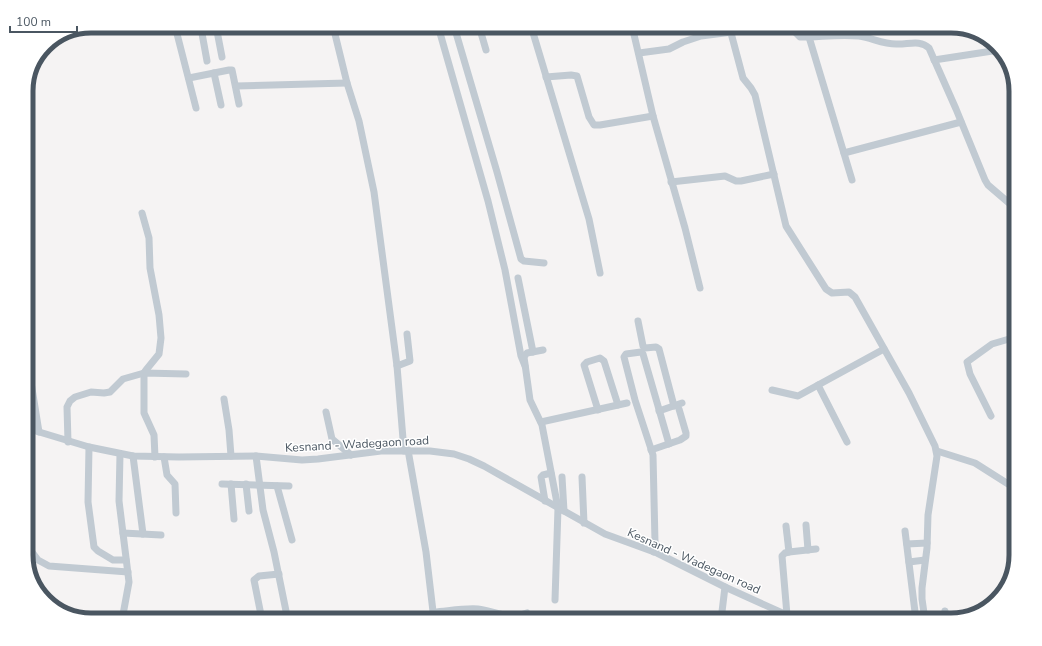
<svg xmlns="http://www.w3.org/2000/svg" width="1042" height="646" font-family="'Nunito Sans',sans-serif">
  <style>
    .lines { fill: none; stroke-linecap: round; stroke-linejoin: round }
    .minor { stroke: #c1cad2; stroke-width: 7 }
    .labels { text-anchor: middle; stroke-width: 3; stroke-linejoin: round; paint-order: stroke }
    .street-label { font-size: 12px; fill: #4a5661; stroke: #fff }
    .rim { fill: none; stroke: #4a5661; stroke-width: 5 }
  </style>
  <rect width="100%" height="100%" fill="#f5f3f3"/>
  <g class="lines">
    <g class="minor">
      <path d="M175,26l21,82"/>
      <path d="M333,26l14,57 12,38 15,71 23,174 7,85"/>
      <path d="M438,26l50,175 17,69 16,86 4,10"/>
      <path d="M454,26l43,146 24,87 3,2 20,2"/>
      <path d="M479,26l7,24"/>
      <path d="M531,26l58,193 11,54"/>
      <path d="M632,26l21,90 32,112 15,60"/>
      <path d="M793,26l3,7 4,4c20,0 39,-3 59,-1 13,2 24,8 37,8 11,1 24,-5 33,4l27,61 29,71 3,5 28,24"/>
      <path d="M201,28l6,33"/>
      <path d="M177,30l39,-4 6,31"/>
      <path d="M731,33l12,45 8,10 4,7 31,131 40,63 6,4 17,-1 6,5 54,96 26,53 2,10 -9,59 -1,33 -5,40v11l3,21"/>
      <path d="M809,37l43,143"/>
      <path d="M639,53l30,-4 14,-7 18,-6 39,-5 28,-5"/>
      <path d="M934,60l65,-10"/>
      <path d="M214,73l7,32"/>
      <path d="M546,77l25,-2 6,1 12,41 5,8h6l53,-9"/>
      <path d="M189,78l40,-8h3l7,34"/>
      <path d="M236,86l111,-3"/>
      <path d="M844,153l117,-31"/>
      <path d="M671,182l54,-6 11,5h5l33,-7"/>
      <path d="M142,213l7,25 1,30 9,47 2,23 -2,16 -13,16 -2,3v40l10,22 1,22"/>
      <path d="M1016,247l-4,3 4,28"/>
      <path d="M518,278l15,74"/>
      <path d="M638,321l5,25 2,2 11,-1 3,2 15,57"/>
      <path d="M543,350l-16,3 -3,4 6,43 12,25 16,83 -3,92"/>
      <path d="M26,351l13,81"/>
      <path d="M397,366l13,-5 -3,-27"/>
      <path d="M818,385l29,57"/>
      <path d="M772,390l26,6 86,-47"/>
      <path d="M224,399l5,31 2,26"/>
      <path d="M598,410l-14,-45 3,-3 13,-4 4,3 14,44"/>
      <path d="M659,411l23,-8"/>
      <path d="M326,412l6,27 19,16"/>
      <path d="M991,416l-21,-42 -3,-12 25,-18 24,-7"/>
      <path d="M541,422l86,-19"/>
      <path d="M26,428l63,19 44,9 46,1 77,-1 46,4 16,-1 63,-8h49l24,3 15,5 15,7 121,68 52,19 68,34 73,33"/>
      <path d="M68,442l-1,-35 3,-6 5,-4 16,-5 13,1 6,-1 13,-13 21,-6 42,1"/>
      <path d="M89,447l-1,55 6,45 4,4 15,9h13"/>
      <path d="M408,450l18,102 8,68"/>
      <path d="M651,450l29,-10 6,-4v-3l-7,-24"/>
      <path d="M937,451l38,12 41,26"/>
      <path d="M120,454l-1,47 10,81 -7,38"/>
      <path d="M133,456l10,78"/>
      <path d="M256,456l7,54 11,42 12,59"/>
      <path d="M164,457l3,18 8,9 1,29"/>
      <path d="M562,477l2,34"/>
      <path d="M582,477l2,46"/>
      <path d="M222,484l67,2"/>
      <path d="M231,484l3,35"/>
      <path d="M246,484l3,27"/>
      <path d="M277,486l15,54"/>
      <path d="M545,501l-4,-24 2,-2 8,-2"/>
      <path d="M806,525l2,25"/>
      <path d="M786,526l3,26"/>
      <path d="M905,531l11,89"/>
      <path d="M123,533l38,2"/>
      <path d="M26,544l12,16 11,6 79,6"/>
      <path d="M907,544l20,-1"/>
      <path d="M654,552l1,-10 -2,-87 -18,-55 -11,-43 2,-3 15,-2 2,2 26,90"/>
      <path d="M909,562l16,-2"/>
      <path d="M945,611l2,9"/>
      <path d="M434,612c14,-1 30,-4 44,-3 17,2 31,12 49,4"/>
      <path d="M787,615l-5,-59 3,-3 4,-1 27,-3"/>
      <path d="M262,620l-8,-40 5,-4 20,-2"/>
      <path d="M721,620l4,-33"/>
    </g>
  </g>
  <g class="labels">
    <g class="street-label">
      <text transform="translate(357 444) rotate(-3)" y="4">Kesnand - Wadegaon road</text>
      <text transform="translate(694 561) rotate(24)" y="4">Kesnand - Wadegaon road</text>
    </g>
  </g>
  <path d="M0 0H1042V646H0ZM91 33H951A58 58 0 0 1 1009 91V555A58 58 0 0 1 951 613H91A58 58 0 0 1 33 555V91A58 58 0 0 1 91 33Z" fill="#fff" fill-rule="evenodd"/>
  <path class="rim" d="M91 33H951A58 58 0 0 1 1009 91V555A58 58 0 0 1 951 613H91A58 58 0 0 1 33 555V91A58 58 0 0 1 91 33Z"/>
  <path d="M10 26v6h67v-6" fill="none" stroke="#4a5661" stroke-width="2"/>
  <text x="16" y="26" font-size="12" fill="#4a5661" stroke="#ffffff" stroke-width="3" paint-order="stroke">100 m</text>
</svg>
